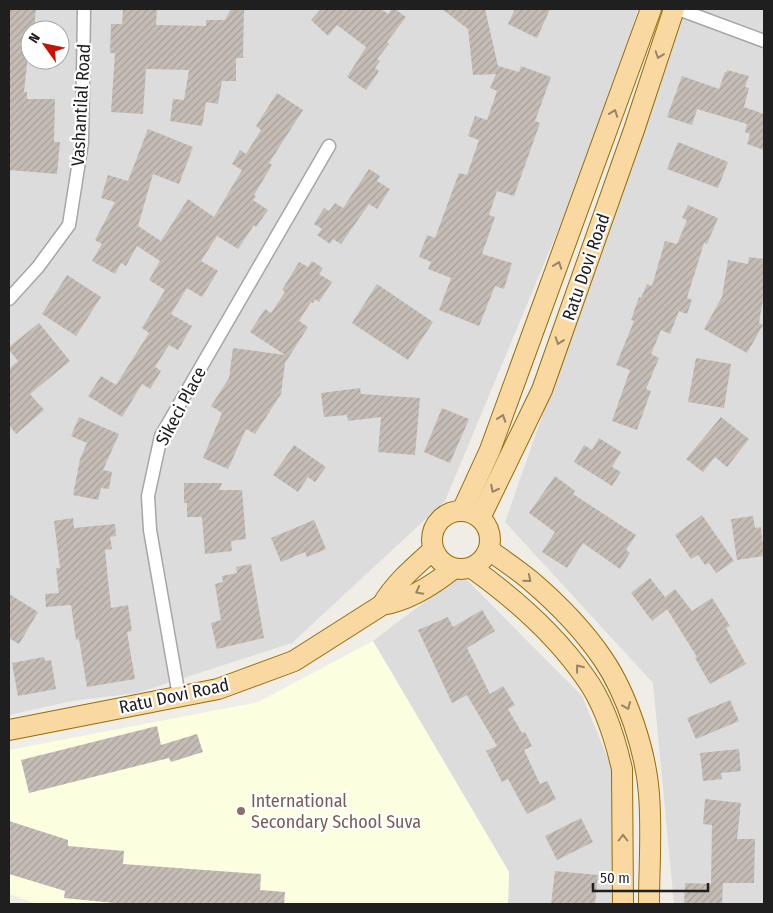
<svg xmlns="http://www.w3.org/2000/svg" width="773" height="913" font-family="'Fira Sans Condensed',sans-serif">
  <style>
    .residential { fill: #dddcdc; fill-rule: evenodd }
    .education { fill: #fcfee0 }
    .building { fill: url(#building-hatch) }
    .lines { fill: none; stroke-linecap: round; stroke-linejoin: round }
    .street-casing { stroke: #a6a6a6; stroke-width: 15 }
    .primary-casing { stroke: #956e05; stroke-width: 22 }
    .street { stroke: #fff; stroke-width: 12 }
    .primary { stroke: #f9d8a1; stroke-width: 20 }
    .oneway { stroke: #978566 }
    .education-dot { fill: #8d6e63; stroke: #fff; stroke-width: 2 }
    .labels { text-anchor: middle; stroke-width: 4.5; stroke-linejoin: round; paint-order: stroke }
    .street-label { font-size: 18px; fill: #1f1f1f; stroke: #fff }
    .education-label { font-size: 18px; fill: #785e54; stroke: #fff; text-anchor: start }
  </style>
  <defs>
    <pattern id="building-hatch" width="6" height="6" patternUnits="userSpaceOnUse" patternTransform="scale(1.25)"><rect width="6" height="6" fill="#c4bcb5"/><path d="M-1 1l2-2M0 6l6-6M5 7l2-2" fill="none" stroke="#a8a19b"/></pattern>
  </defs>
  <rect width="100%" height="100%" fill="#efede6"/>
  <g class="residential">
    <path d="M9,9h629l-34,111 -159,381 -153,142 -155,50 -65,8 -63,14zM30,30h30v30h-30z"/>
    <path d="M685,9h79v895h-90l-21,-221 -148,-161z"/>
    <path d="M461,574l121,122 38,92 -4,116h-108l1,-32 -136,-231z"/>
  </g>
  <path class="education" d="M373,641l136,231 -1,32h-470l-29,-10v-144l249,-48z"/>
  <g class="building">
    <path d="M9,9h27l-2,21h-4v25h-2l-4,37h3v7h28l-1,43h6l-3,32 -48,-4z"/>
    <path d="M123,9h34l-1,16 50,1v-6h19l6,-11h13l-1,49h-7v23h-14l-4,23 -12,-2 -4,24 -32,-5 3,-22 11,1 5,-30 -43,-1 -3,45 -32,-2 4,-59h-5l1,-29h11z"/>
    <path d="M321,9h60l7,5 4,-5h3l11,8 -19,25 2,2 -12,15 3,2 -5,7 4,3 -13,19 -19,-13 19,-30 -29,-22 -9,11 -17,-16z"/>
    <path d="M442,9h43l13,57 21,6 2,-6 30,11 -16,44 5,2 -26,73 -17,-5 -8,24 6,2 -13,37 30,9 -8,26 -9,-3 -16,40 -40,-16 12,-32 -23,-9 3,-7 -12,-5 8,-22 8,3 24,-65 8,2 12,-35 -11,-4 7,-20 12,4 10,-29 -7,-3 6,-14 -23,1 -5,-46z"/>
    <path d="M515,9h35l-13,29 -29,-14z"/>
    <path d="M727,70l22,6 -4,11 4,1 -5,19 20,7v36l-17,-6 3,-10 -5,-2 2,-8 -50,-15 -5,16 -25,-8 15,-41 37,13 6,-17h2z"/>
    <path d="M277,93l26,17 -34,53 3,2 -18,30 2,1 -3,4 15,10 -12,17 -2,-2 -16,24 -21,-13 -16,25 17,10 -16,26 -15,-9 -16,26 21,12 -14,24 -9,-5 -14,22 6,4 -11,18 -8,-5 -20,33 -34,-21 13,-20 15,9 33,-52 -7,-5 23,-38 -16,-10 11,-19 -23,-15 -11,20 -5,-3 -6,11 -23,-13 10,-17 -7,-4 20,-38 -14,-4 7,-23 20,6 20,-52 45,18 -14,37 -26,-10 -15,52 23,15 27,-42 26,18 28,-47 -10,-6 8,-14 6,4 15,-24 -5,-4z"/>
    <path d="M678,142l50,20 -10,26 -51,-19z"/>
    <path d="M369,169l11,7 -3,5 13,8 -13,20 -8,-5 -28,40 -8,-5 -3,5 -13,-9 5,-6 -8,-5 10,-16 5,3 6,-8 8,5z"/>
    <path d="M688,205l30,13 -11,26 -3,-1 -17,55 5,2 -5,14 -8,-3 -9,23 -9,-4 -10,24 8,4 -13,31 5,2 -14,39 -25,-9 18,-51 -14,-5 18,-44 -3,-1 8,-23 2,1 6,-14 5,2 13,-45 12,3 10,-24 -5,-2z"/>
    <path d="M749,257l15,2v34l-5,30 4,2 -16,28 -43,-24 18,-32 6,-37 20,4z"/>
    <path d="M312,261l11,7 -4,6 13,8 -13,20 -4,-3 -2,4 -2,-1 -12,19 9,6 -23,36 -4,31 -26,40 -9,-5 -18,40 -25,-11 19,-45 -11,-7 18,-28 4,-30 52,7 -35,-23 15,-23 6,4 14,-21 -3,-2 17,-28 9,5z"/>
    <path d="M67,275l34,22 -25,39 -34,-22z"/>
    <path d="M377,284l56,38 -25,38 -56,-37z"/>
    <path d="M39,323l31,38 -40,33 14,16 -28,24 -7,-9v-56l9,-8 -9,-11v-3z"/>
    <path d="M696,358l35,6 -7,44 -36,-6z"/>
    <path d="M360,388l1,6 59,4 -5,57 -37,-3 3,-35 -33,4 -1,-6 -23,2 -3,-24z"/>
    <path d="M442,408l27,11 -19,44 -26,-11z"/>
    <path d="M79,417l40,17 -16,36 9,2 -3,17 -8,-1 -3,12 -25,-5 7,-36 7,-16 -16,-7z"/>
    <path d="M721,417l28,22 -22,28 -12,-10 -12,15 -17,-13z"/>
    <path d="M599,438l22,14 -9,15 9,5 -9,14 -38,-24 10,-17 8,5z"/>
    <path d="M294,445l32,22 -11,15 -7,-5 -10,15 -25,-17z"/>
    <path d="M555,476l20,15 -2,3 63,41 -10,15 4,3 -10,16 -37,-26 -16,25 -25,-16 13,-20 -26,-19z"/>
    <path d="M184,483h38l-3,7h23l4,49 -15,2 1,10 -27,3 -3,-37h-15v-14h-3z"/>
    <path d="M702,515l32,46 -18,12 -7,-10 -4,2 -7,-10 -7,4 -16,-24z"/>
    <path d="M753,516l2,12 6,-1 3,29 -27,4 -6,-41z"/>
    <path d="M73,518l1,10 41,-4 1,12 -6,1 2,12 -7,1 6,58 17,-3 4,26 -5,1 8,47 -48,8 -8,-48 -3,1 -5,-35 -25,2 -1,-13 14,-1 -3,-25h4l-6,-47z"/>
    <path d="M314,520l12,29 -19,8 -2,-5 -24,10 -10,-24z"/>
    <path d="M251,564l13,74 -47,11 -6,-26 10,-3 -6,-36 8,-2 -1,-6 15,-3 -1,-6z"/>
    <path d="M650,578l15,19 10,-8 17,22 20,-13 18,28 -4,2 20,36 -36,20 -15,-26 2,-1 -30,-48 -15,12 -21,-28z"/>
    <path d="M9,594l29,18 -19,32 -10,-6z"/>
    <path d="M482,610l13,21 -28,17 23,46 13,-8 12,19 -7,4 14,24 3,-1 7,14 -8,4 16,34 7,-3 9,18 -29,15 -19,-35 -6,3 -16,-31 11,-5 -30,-51 -15,8 -34,-73 30,-13 5,10z"/>
    <path d="M44,657l1,4 6,-1 5,29 -38,7 -6,-33z"/>
    <path d="M730,700l9,21 -43,18 -9,-21z"/>
    <path d="M157,726l4,19 36,-11 6,18 -32,10 -2,-4 -140,35 -8,-33z"/>
    <path d="M739,749l2,22 -20,2 1,6 -19,2 -3,-28z"/>
    <path d="M705,799l36,4 -4,36h18l-1,44h-31l-1,21h-38l1,-21 26,1 1,-59 -9,-1z"/>
    <path d="M581,818l12,24 -36,18 -12,-24z"/>
    <path d="M9,821l59,19v6l56,5 -1,13 138,10 -1,16 25,2 -1,12h-160l-60,-6 1,-7 -56,-17z"/>
    <path d="M555,871l43,4 -3,29h-44z"/>
  </g>
  <g class="lines">
    <defs>
      <g id="street">
        <path d="M678,9l86,32"/>
        <path d="M9,299l29,-32 31,-42 13,-83 2,-133"/>
        <path d="M179,696l-29,-166 -2,-34 13,-60 168,-290"/>
      </g>
      <g id="primary">
        <circle cx="461" cy="540" r="29"/>
        <path d="M462,511l28,-61 161,-441"/>
        <path d="M480,518l62,-128 92,-260 40,-121"/>
        <path d="M489,550c14,10 29,20 42,31 27,23 53,50 72,78 24,35 43,93 46,135 3,37 0,74 0,110"/>
        <path d="M472,568c42,30 83,66 113,109 19,26 30,61 37,92l1,135"/>
        <path d="M382,605c13,-22 32,-38 51,-55"/>
        <path d="M9,730l209,-41 76,-28 88,-56c25,-4 51,-20 71,-36"/>
      </g>
    </defs>
    <use href="#street" class="street-casing"/>
    <use href="#primary" class="primary-casing"/>
    <use href="#street" class="street"/>
    <use href="#primary" class="primary"/>
  </g>
  <defs><path id="oneway-chevron" d="M-2-3.5L2.5 0L-2 3.5" fill="none" stroke-width="1.6" stroke-linecap="round" stroke-linejoin="round" transform="scale(1.25)"/></defs>
  <g class="oneway">
    <use href="#oneway-chevron" transform="translate(659 55) rotate(109)"/>
    <use href="#oneway-chevron" transform="translate(614 113) rotate(-70)"/>
    <use href="#oneway-chevron" transform="translate(558 265) rotate(-70)"/>
    <use href="#oneway-chevron" transform="translate(559 341) rotate(109)"/>
    <use href="#oneway-chevron" transform="translate(502 418) rotate(-70)"/>
    <use href="#oneway-chevron" transform="translate(494 489) rotate(117)"/>
    <use href="#oneway-chevron" transform="translate(528 579) rotate(39)"/>
    <use href="#oneway-chevron" transform="translate(419 591) rotate(152)"/>
    <use href="#oneway-chevron" transform="translate(579 668) rotate(-128)"/>
    <use href="#oneway-chevron" transform="translate(627 706) rotate(67)"/>
    <use href="#oneway-chevron" transform="translate(623 838) rotate(-90)"/>
  </g>
  <circle class="education-dot" cx="241" cy="811" r="5"/>
  <g class="labels">
    <g class="street-label">
      <text transform="translate(81 105) rotate(-87)" y="6">Vashantilal Road</text>
      <text transform="translate(586 267) rotate(-71)" y="6">Ratu Dovi Road</text>
      <text transform="translate(181 406) rotate(-62)" y="6">Sikeci Place</text>
      <text transform="translate(174 696) rotate(-12)" y="6">Ratu Dovi Road</text>
    </g>
    <g class="education-label">
      <text x="251" y="807">International<tspan x="251" dy="21">Secondary School Suva</tspan></text>
    </g>
  </g>
  <rect width="773" height="913" fill="none" stroke="#1f1f1f" stroke-width="20"/>
  <g transform="translate(45 45) rotate(303)"><circle r="24" fill="#ffffff" stroke="#a5a5a5"/>
  <path d="M0-4L9 19L0 12L-9 19Z" fill="#c71207"/>
  <text y="-8" font-size="14" font-weight="bold" text-anchor="middle" fill="#1f1f1f">N</text>
  </g>
  <path d="M593 883v8h115v-8" fill="none" stroke="#1f1f1f" stroke-width="2.5"/>
  <text x="600" y="883" font-size="15" fill="#1f1f1f" stroke="#ffffff" stroke-width="4" paint-order="stroke">50 m</text>
</svg>
